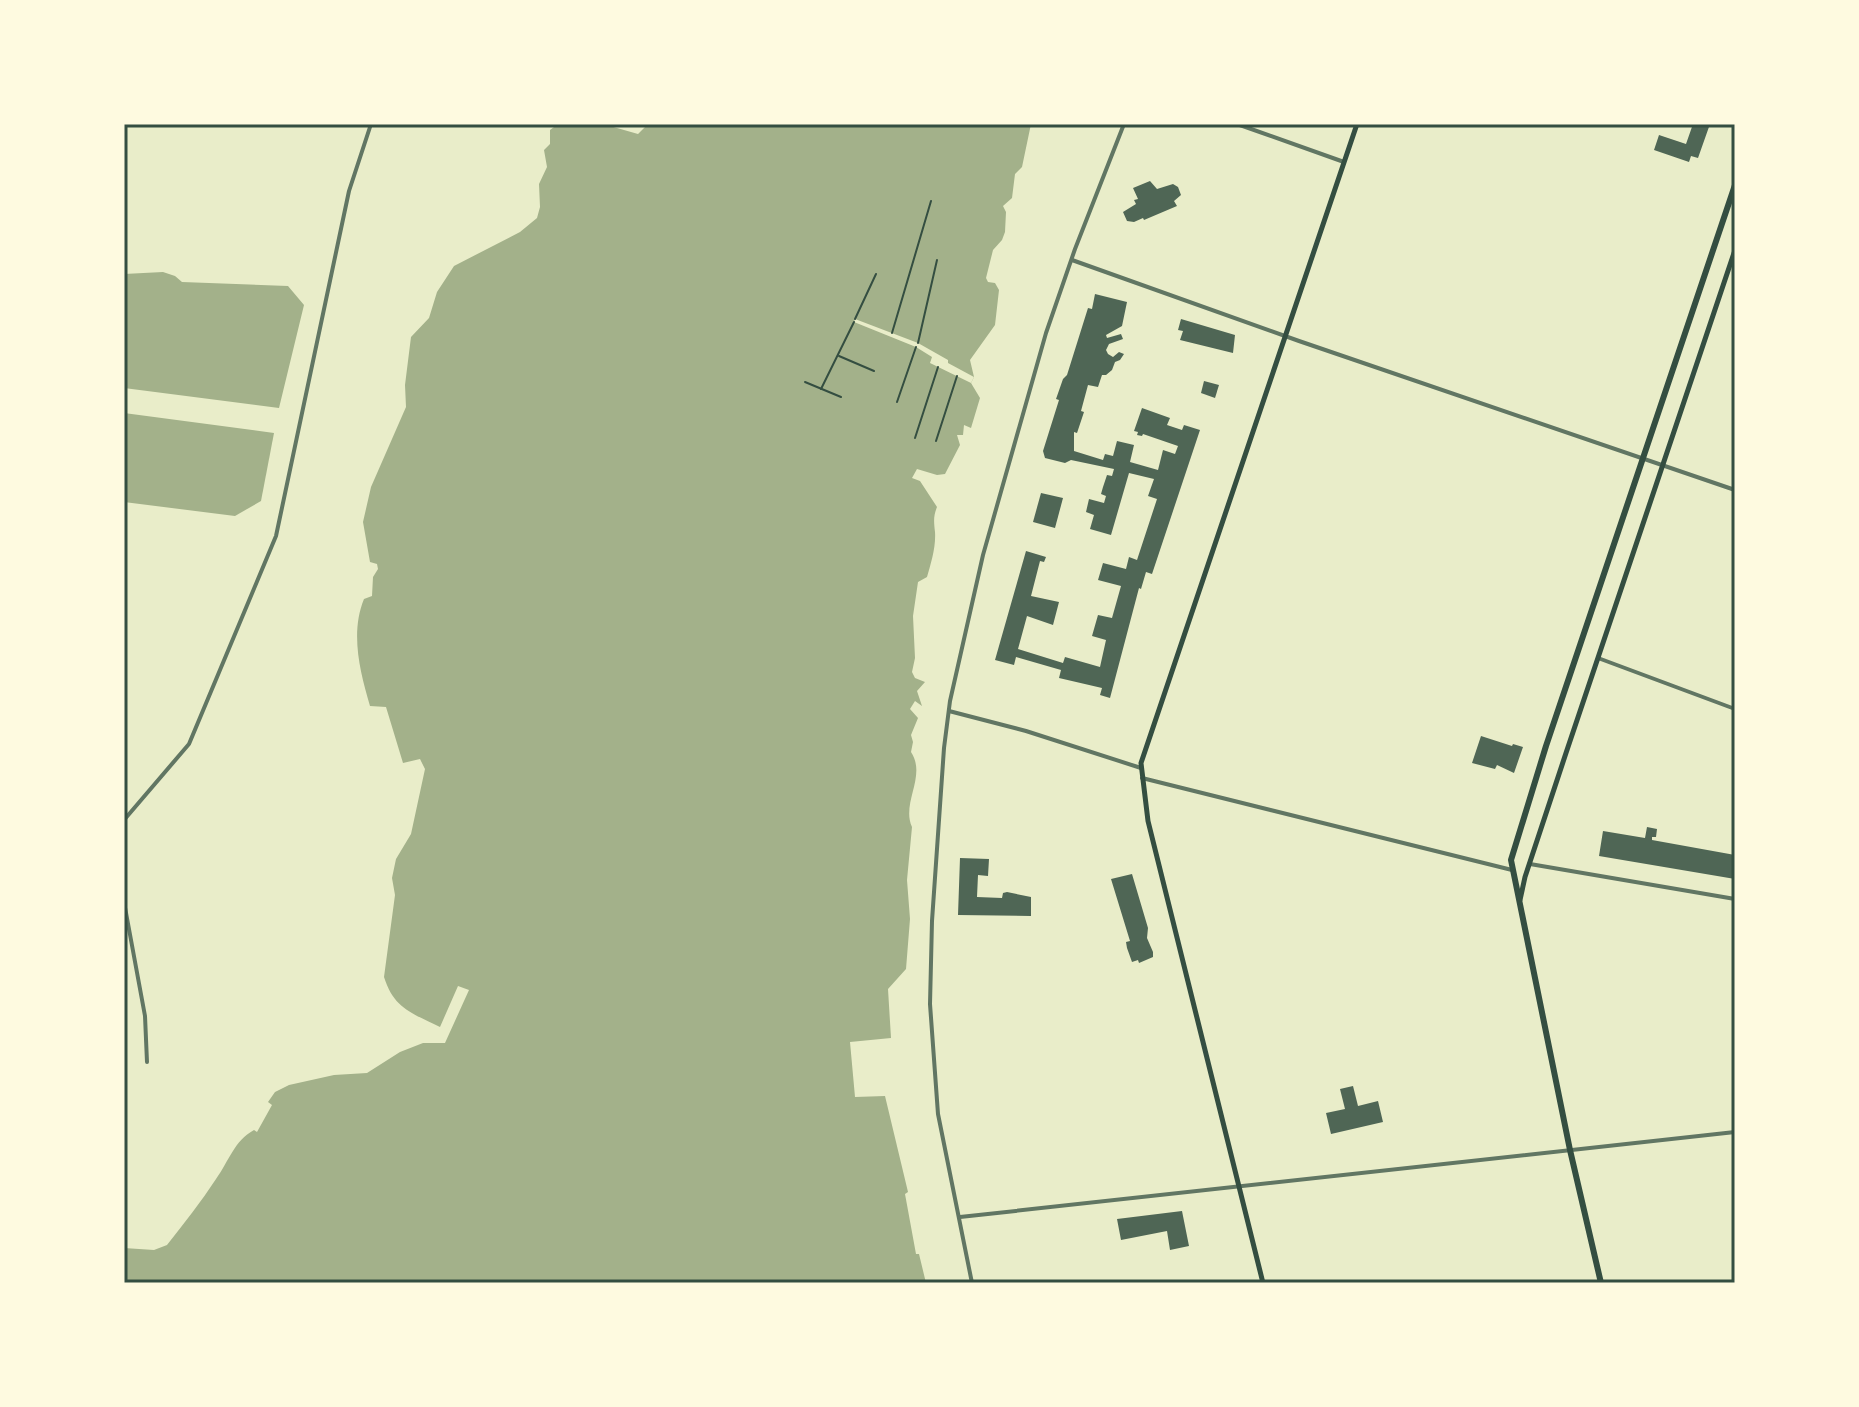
<svg xmlns="http://www.w3.org/2000/svg" width="1859" height="1407" font-family="'PT Sans Narrow',sans-serif">
  <style>
    .water { fill: #a3b18a }
    .pier { fill: #e9edc9 }
    .building { fill: #4f6655 }
    .lines { fill: none; stroke-linecap: round; stroke-linejoin: round }
    .path { stroke: #344e41; stroke-width: 2 }
    .minor { stroke: #617663; stroke-width: 4 }
    .tertiary { stroke: #617663; stroke-width: 4 }
    .secondary { stroke: #344e41; stroke-width: 5 }
    .primary { stroke: #344e41; stroke-width: 6 }
    .neatline { fill: none; stroke: #344e41; stroke-width: 3 }
  </style>
  <rect width="100%" height="100%" fill="#e9edc9"/>
  <g class="water">
    <path d="M558,124h45l35,10 10,-10h383l-9,43 -7,7 -3,24 -9,8 3,6 -1,20 -3,8 -9,10 -7,28 2,4 7,1 4,7 -4,35 -25,35 4,17 -3,6 9,15 -9,30 -7,-3 -1,10h-6l3,10 -15,29 -8,1 -20,-6 -5,9 8,3 17,26c-4,10 -3,15 -2,25 1,15 -4,31 -8,45l-9,5 -5,34 2,42 -3,14 3,6 10,4 -8,9 5,15 -7,-5 -5,8 8,9 -7,17 2,7 -2,10c16,24 -10,51 1,75l-5,53 3,39 -4,50 -18,20 3,49 -41,4 5,55 30,-1 23,96 -3,2 11,60h3l7,29h-802v-35l30,2 13,-5c17,-22 34,-43 49,-66 13,-18 18,-38 38,-49l3,2 15,-27 -4,-3 7,-10 14,-7 45,-10 33,-2 33,-21 23,-9h22l24,-53 -11,-4 -18,41c-28,-14 -46,-18 -56,-50l11,-82 -3,-17 4,-19 15,-25 14,-65 -5,-10 -17,4 -17,-56 -16,-1c-10,-34 -20,-73 -6,-107l8,-3 1,-19 5,-8 -1,-5 -7,-2 -7,-40 8,-35 35,-80 -1,-22 6,-48 18,-19 8,-26 17,-26 66,-34 17,-14 3,-11 -1,-23 8,-17 -3,-17 6,-6v-14z"/>
    <path d="M163,272l12,4 7,6 106,4 16,19 -25,103 -155,-20v-114z"/>
    <path d="M124,413l150,20 -13,68 -26,15 -111,-14z"/>
  </g>
  <path class="pier" d="M855,319l63,24 30,17v3l26,14 -3,6 -41,-20 2,-6 -16,-10 -62,-25z"/>
  <g class="building">
    <path d="M1693,124h17l-12,34 -7,-2 -2,6 -35,-12 5,-15 27,9z"/>
    <path d="M1150,181l7,8 16,-5 5,3 3,8 -7,6 3,5 -33,14 -1,-2 -9,4 -7,-1 -4,-9 13,-8 -2,-4 4,-1 -5,-11z"/>
    <path d="M1095,294l32,8 -5,24 -16,9 1,3 14,-4 2,5 -14,5 -3,6 2,4 5,3 6,-5 5,2 -4,6 -5,2 -3,8 -6,5h-4l-4,12 -10,-2 -7,26 3,1 -7,21 -3,-1v19l29,9 2,-6 8,2 4,-15 17,4 -4,17 28,8 5,-20 12,4 3,-8 -35,-12 -1,2 -5,-1 1,-3 -4,-1 8,-23 28,10 -3,7 15,5 2,-5 16,5 -48,144 -6,-2 -5,17 -2,-1 -29,110 -10,-3 2,-7 -43,-10 2,-8 -45,-13 -2,8 -19,-5 31,-109 20,6 -2,5 -4,-1 -9,35 28,6 -6,23 -26,-9 -9,33 45,14 2,-6 35,10 6,-27 -14,-4 6,-21 14,3 9,-32 -23,-6 5,-17 23,6 3,-12 8,3 20,-61 -9,-3 6,-17 -25,-6 -18,62 -21,-6 4,-14 -8,-3 3,-13 15,4 2,-7 -5,-2 2,-7 4,-12 5,1 2,-7 -43,-9 -6,3 -20,-5 -2,-7 16,-51 -3,-1 7,-20 4,-4 21,-67 4,1z"/>
    <path d="M1181,319l54,16 -2,18 -53,-13 3,-9 -5,-1z"/>
    <path d="M1204,381l15,4 -4,13 -14,-5z"/>
    <path d="M1041,493l22,5 -8,30 -22,-6z"/>
    <path d="M1481,736l31,10 1,-2 10,3 -9,26 -17,-8 -2,4 -23,-6z"/>
    <path d="M1647,827l10,2 -1,8h-4v3l83,15v24l-136,-23 4,-25 42,7z"/>
    <path d="M960,858l29,1 -1,17 -10,-1 -1,22 25,1 1,-5 4,-1 24,5v19l-73,-1z"/>
    <path d="M1132,874l16,54 -1,10 6,14v5l-14,6 -1,-3 -6,2 -5,-14 -1,-6 4,-1 -19,-62z"/>
    <path d="M1353,1086l5,20 20,-5 5,21 -52,12 -5,-21 19,-4 -5,-20z"/>
    <path d="M1182,1211l7,35 -19,4 -3,-19 -46,9 -4,-21z"/>
  </g>
  <g class="lines">
    <g class="path">
      <path d="M855,319l21,-45"/>
      <path d="M892,333l39,-132"/>
      <path d="M918,343l19,-83"/>
      <path d="M839,356l35,15"/>
      <path d="M805,382l36,15"/>
      <path d="M821,389l33,-67"/>
      <path d="M897,402l19,-55"/>
      <path d="M915,438l23,-71"/>
      <path d="M936,441l21,-65"/>
    </g>
    <g class="minor">
      <path d="M1237,124l107,38"/>
      <path d="M1072,260l227,81 436,149"/>
      <path d="M1598,658l137,51"/>
      <path d="M949,711l77,20 115,37"/>
      <path d="M1142,778l370,92"/>
      <path d="M124,820l65,-76 87,-208 73,-345 22,-67"/>
      <path d="M1530,864l205,35"/>
      <path d="M124,902l21,114 2,46"/>
      <path d="M960,1217l775,-85"/>
    </g>
    <path class="tertiary" d="M972,1283l-34,-169 -8,-110 2,-83 12,-173 6,-47 33,-146 63,-222 29,-84 49,-125"/>
    <g class="secondary">
      <path d="M1520,900l5,-23 41,-124 169,-503"/>
      <path d="M1263,1283l-115,-462 -7,-58 216,-639"/>
    </g>
    <path class="primary" d="M1601,1283l-31,-133 -59,-290 35,-114 189,-561"/>
  </g>
  <rect width="1859" height="1407" fill="none" stroke="#fefae0" stroke-width="252"/>
  <rect x="126" y="126" width="1607" height="1155" class="neatline"/>
</svg>
